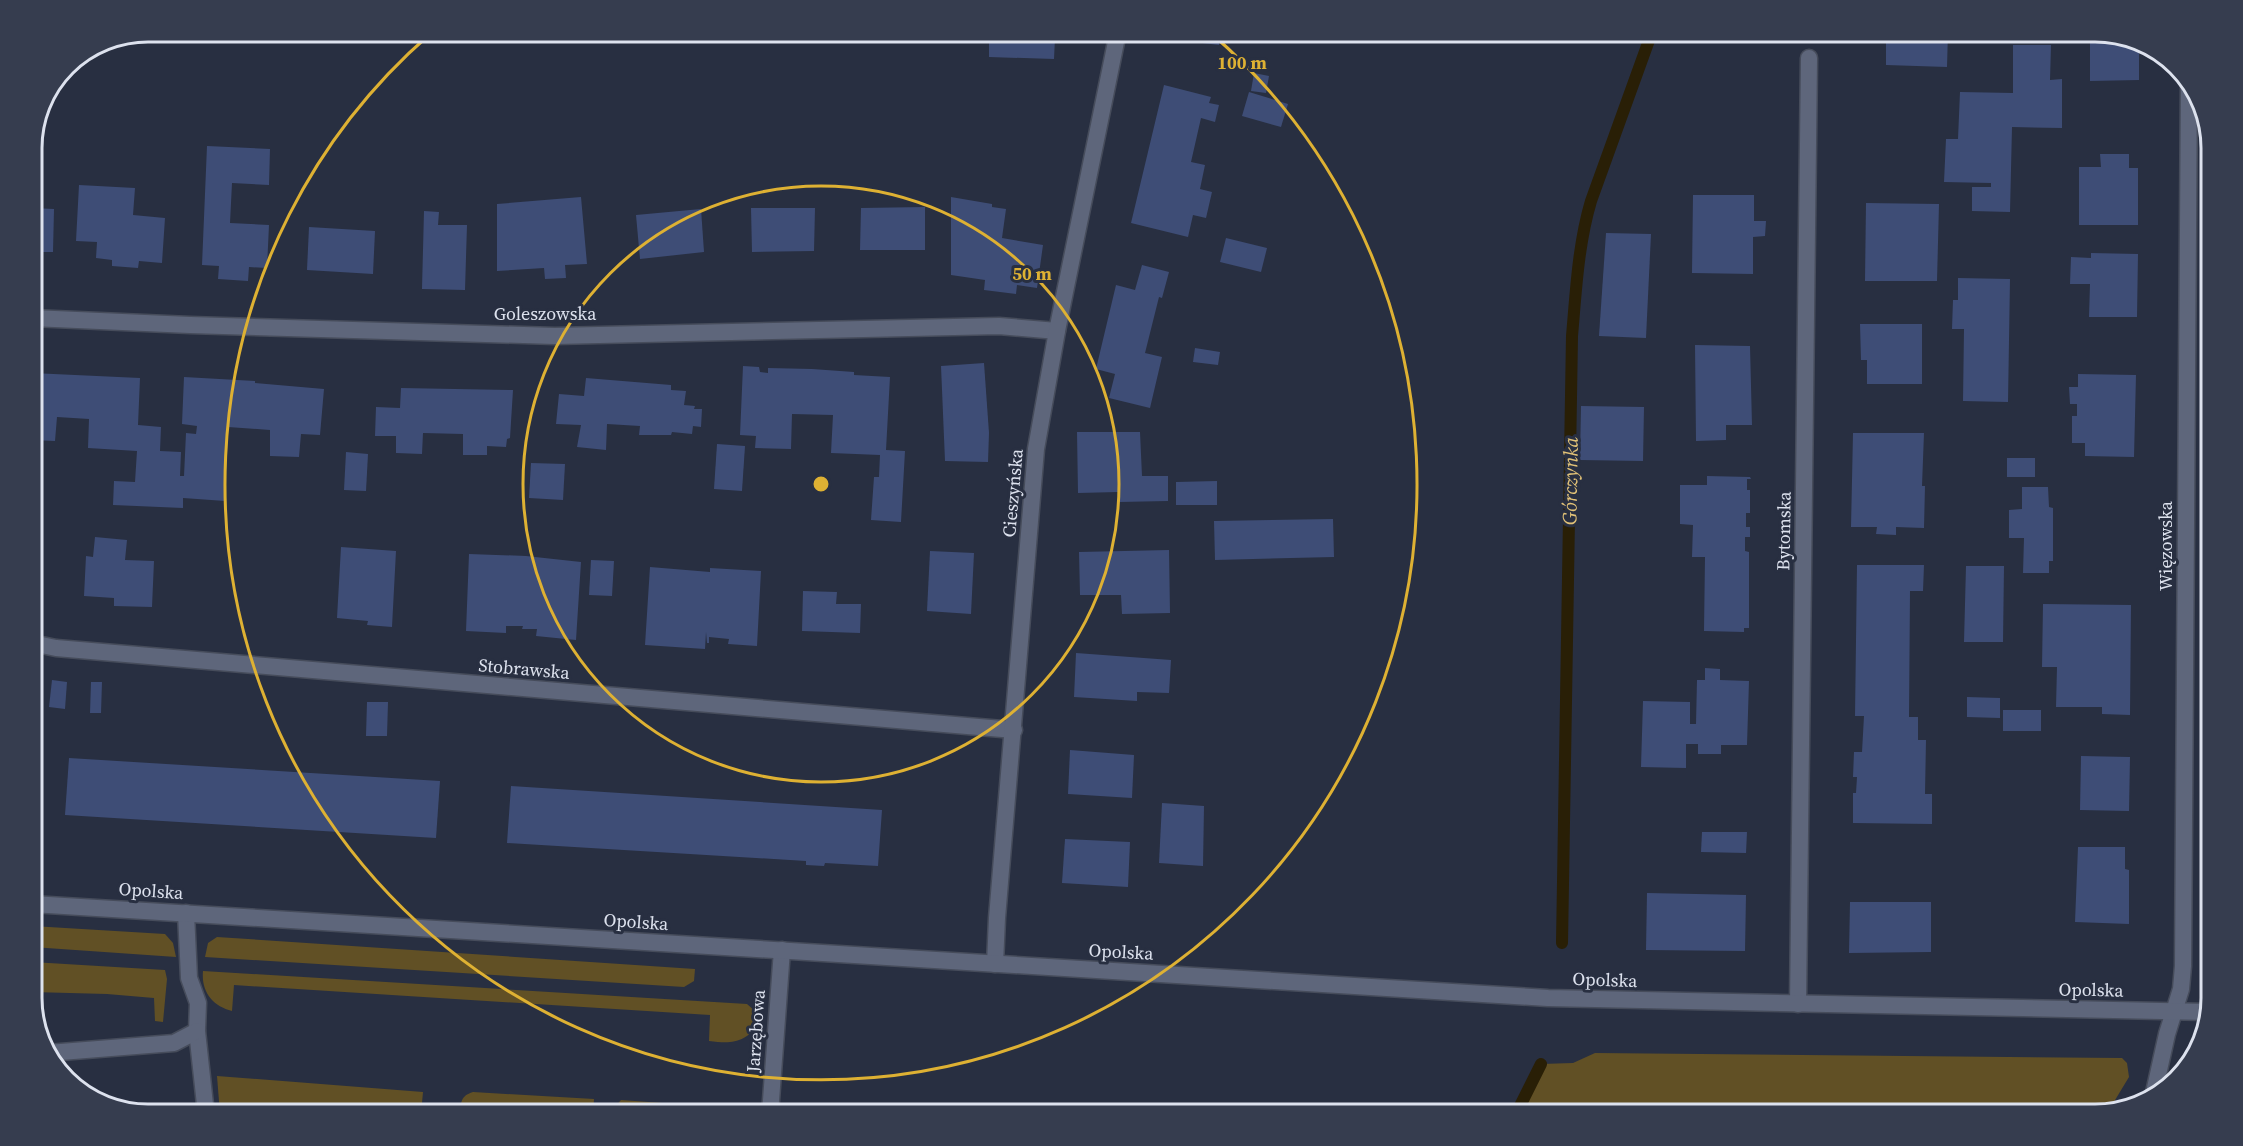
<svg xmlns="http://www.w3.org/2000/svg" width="2243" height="1146" font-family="'Source Serif 4',serif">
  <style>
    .green { fill: #615025 }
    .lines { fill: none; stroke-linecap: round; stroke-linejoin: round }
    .stream { stroke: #291f06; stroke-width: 12 }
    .building { fill: #3e4d76 }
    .service-casing { stroke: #464c5b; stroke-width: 19 }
    .minor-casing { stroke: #464c5b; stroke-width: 19 }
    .tertiary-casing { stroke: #464c5b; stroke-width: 19 }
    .service { stroke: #5e667b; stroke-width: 16 }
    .minor { stroke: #5e667b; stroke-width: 16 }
    .tertiary { stroke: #5e667b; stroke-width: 16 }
    .ring { fill: none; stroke: #deb133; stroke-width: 3 }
    .labels { text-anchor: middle; stroke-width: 6; stroke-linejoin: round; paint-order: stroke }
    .street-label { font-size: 18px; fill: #dde2ee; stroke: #282f41 }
    .water-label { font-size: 20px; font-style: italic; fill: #e2c277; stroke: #282f41 }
    .rim { fill: none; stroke: #dde2ee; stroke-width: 3 }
    .centre { fill: #deb133; stroke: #282f41; stroke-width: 3 }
    .ring-label { font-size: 18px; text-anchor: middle; font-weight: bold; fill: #deb133; stroke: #282f41; stroke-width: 6; stroke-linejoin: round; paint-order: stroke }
  </style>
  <rect width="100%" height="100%" fill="#282f41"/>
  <g class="green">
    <path d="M32,926l133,8 8,9 3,14 -144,-10z"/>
    <path d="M217,937l478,32 -1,12 -10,6 -479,-30 3,-14z"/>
    <path d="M32,962l133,8 2,9 -4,43 -8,-1 -1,-23 -47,-4 -75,-2z"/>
    <path d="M203,971l544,33 8,7 5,12c-16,20 -27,21 -51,18l1,-26 -476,-30 -2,26c-19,-5 -31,-19 -29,-40z"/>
    <path d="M1595,1053l527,5 5,5 2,14 -20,33 -14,4h-579l25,-50 32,-1z"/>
    <path d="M217,1076l206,16 -2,22h-201z"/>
    <path d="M473,1092l121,7 -1,15h-133c1,-11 0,-18 13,-22z"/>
    <path d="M621,1100l69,5 8,9h-85l1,-6z"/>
  </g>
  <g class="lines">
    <g class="stream">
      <path d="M1562,943l10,-607c4,-45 6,-91 19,-135l61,-169"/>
      <path d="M1516,1114l25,-50"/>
    </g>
  </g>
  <g class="building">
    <path d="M989,32h75v6h-9l-1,21 -65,-2z"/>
    <path d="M1187,32h33l-1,13 -33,-4z"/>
    <path d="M1890,32h58l-1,35 -61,-2v-27l4,-1z"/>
    <path d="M2082,32h13l44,10v38l-49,1v-41z"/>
    <path d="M2013,45h38l-1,35 12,-1v49l-50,-1 -2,85 -38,-1v-24h19v-4l-47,-1 2,-43h12l2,-47 53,1z"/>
    <path d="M1254,73l15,3 -3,17 -15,-2z"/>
    <path d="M1164,85l47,12 -2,6 10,2 -4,17 -14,-4 -10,44 14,3 -5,24 12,3 -6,26 -13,-3 -5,22 -57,-14z"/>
    <path d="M1249,92l39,12 -7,23 -39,-11z"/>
    <path d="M207,146l63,3 -1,36 -37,-2 -2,40 39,2 -2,43 -18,-1 -1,14 -30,-2 1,-13 -17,-1z"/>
    <path d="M2100,154h29v14h9v57h-59v-58h22z"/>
    <path d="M79,185l56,3 -2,27 32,3 -3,45 -23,-2 -1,7 -26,-2v-6l-16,-2 1,-16 -21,-1z"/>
    <path d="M1693,195h61v26h12l-1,15 -12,1v37l-61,-1z"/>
    <path d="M581,197l6,67 -22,1 1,13 -21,1 -1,-11 -47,3v-67z"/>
    <path d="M951,197l41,7v3l14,2 -4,29 41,7 -6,43 -20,-3 -1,9 -32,-4 1,-10 -34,-5z"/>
    <path d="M1866,203l73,1 -2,77h-72z"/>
    <path d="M925,207v43h-65l1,-42z"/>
    <path d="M32,208l22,1 -1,43h-21z"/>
    <path d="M751,208h64l-1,43 -62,1z"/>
    <path d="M701,209l3,43 -64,7 -4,-44z"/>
    <path d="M424,211l15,1 -1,13h29l-2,65 -43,-1z"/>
    <path d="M309,227l66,4 -2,43 -66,-4z"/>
    <path d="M1606,233l45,1 -5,104 -47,-2z"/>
    <path d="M1226,238l41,10 -6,24 -41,-10z"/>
    <path d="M2091,253l47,1 -1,63h-48l1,-33h-20l1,-27 20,1z"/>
    <path d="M1142,265l27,7 -7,26 -3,-1 -14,56 17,4 -12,51 -41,-10 6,-24 -19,-5 20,-84 19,5z"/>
    <path d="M1958,278l52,1 -2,123 -45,-1 1,-72h-12l1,-29h5z"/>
    <path d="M1860,324h62v60h-55v-24h-6z"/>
    <path d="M1695,345l55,1 2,79h-26v15l-30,1z"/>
    <path d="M1195,348l25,4 -2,13 -25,-3z"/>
    <path d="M984,363l5,70 -1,29 -43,-1 -4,-95z"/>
    <path d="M743,366l16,1 1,5 8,1v-5l44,1 42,3v3l36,2 -4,73 19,1 -4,71 -30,-2 3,-43h5l1,-22 -49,-2 2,-38 -41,-1 -1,35 -36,-1 1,-12 -16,-1z"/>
    <path d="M32,373l108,5 -2,47 23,2 -1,24 21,1 -1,24h4l2,-43 10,1 1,-8 -15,-2 2,-47 71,4v2l69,6 -4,46 -19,-1 -2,23 -29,-1v-26l-42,-3 -3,74 -42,-3v10l-70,-3 1,-24 21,1 2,-31 -49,-3 1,-29 -32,-2 -2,24 -23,-1z"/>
    <path d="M2078,374l58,1 -2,82 -49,-1v-13h-13v-27h5v-12h-7l-1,-17h9z"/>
    <path d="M586,378l85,7v5l15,1 -2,14 11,1 -1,3h8l-1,18 -8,-1 -1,8 -20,-2 -1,3h-32l1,-9 -33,-2 -1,26 -29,-3 4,-22 -25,-1 3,-30 25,2z"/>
    <path d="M401,388l112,2 -3,48 -3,1 -1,8 -19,-1v9h-24v-21l-40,-1 -1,21 -26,-1v-17h-21l1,-29 24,1z"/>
    <path d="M1581,406l63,1 -1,54 -63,-1z"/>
    <path d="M1077,432h63l2,44h26v25l-49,1 -1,-10 -40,1z"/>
    <path d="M1853,433h71l-2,53h3l-1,42 -28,-1v8l-20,-1 1,-7h-26z"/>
    <path d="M717,444l28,2 -3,45 -28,-2z"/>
    <path d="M346,452l22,2 -2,37 -22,-1z"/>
    <rect x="2007" y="458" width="28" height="19"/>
    <path d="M531,463l34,1 -2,36 -34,-2z"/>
    <path d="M1707,476l43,1 1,2h-4v11h3v23h-4v14h4v10h-5v14l4,1v76h-5v4l-40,-1 1,-74h-13l1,-32 -13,-1v-39h27z"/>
    <path d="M1217,481v24h-41v-23z"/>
    <path d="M2022,487h26l1,20 4,1v53h-4v12h-26l1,-35h-15v-28l13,-1z"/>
    <path d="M1333,519l1,38 -119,3 -1,-39z"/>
    <path d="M95,537l32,3 -2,20 29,1 -2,46 -38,-1v-8l-30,-2 2,-40 7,1z"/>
    <path d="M32,543l4,1 6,11 -1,8 -6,6 -2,24h-1z"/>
    <path d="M341,547l55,4 -4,76 -25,-2 1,-4 -31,-3z"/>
    <path d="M1169,550l1,63 -48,1 -1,-19h-41l-1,-43z"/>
    <path d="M930,551l44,2 -3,61 -44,-3z"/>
    <path d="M469,554l57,2 55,6 -5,78 -40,-4 1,-7h-15l1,-3h-17v7l-40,-2z"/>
    <path d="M591,560l23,1 -2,35 -23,-1z"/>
    <path d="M1857,565h67l-1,26h-13l-1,126h9v23h8l-1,54h7v30l-79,-1v-30h3l1,-16h-4l1,-25h8l2,-36h-9z"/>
    <path d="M1966,566h38l-1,76h-39z"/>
    <path d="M650,567l60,5v-4l51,3 -4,75 -29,-2 1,-5 -20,-2v6h-2l-1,-11 -1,17 -60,-4z"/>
    <path d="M803,591l34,1 -1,12h25l-1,29 -58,-2z"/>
    <path d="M2043,604l88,1 -1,110 -28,-1v-7h-46l1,-40h-15z"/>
    <path d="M1076,653l95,7 -2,33 -32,-1v9l-63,-4z"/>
    <path d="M1705,668l15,1v11l29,1 -2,64h-26v9h-23v-10h-12v24l-45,-1 2,-66 47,1v22h6l1,-44h8z"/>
    <path d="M52,680l15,2 -2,27 -16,-2z"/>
    <path d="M91,682h11l-1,31h-11z"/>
    <path d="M1967,697l33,1v20l-33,-1z"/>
    <path d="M367,702h21l-1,34h-21z"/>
    <rect x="2003" y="710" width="38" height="21"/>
    <path d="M1070,750l64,5 -2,43 -64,-4z"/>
    <path d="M2081,756l49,1 -1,54 -49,-1z"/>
    <path d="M69,758l371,23 -4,57 -371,-23z"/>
    <path d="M511,786l371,24 -4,56 -53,-3 -1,3 -18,-1v-4l-299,-18z"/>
    <path d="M1162,803l42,3 -1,60 -44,-3z"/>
    <path d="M1702,832h45l-1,21 -45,-1z"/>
    <path d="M1065,839l65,3 -2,45 -66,-4z"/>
    <path d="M2078,847h47v22l4,1v54l-54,-2z"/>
    <path d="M1647,893l99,2 -1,56 -99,-1z"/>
    <path d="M1850,902h81v50l-82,1z"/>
  </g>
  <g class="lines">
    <defs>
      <g id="service">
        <path d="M186,913l3,65 9,25 -1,28 9,83"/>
        <path d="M48,1053l126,-10 23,-12"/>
      </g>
      <g id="minor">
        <path d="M32,318l158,7 365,11 444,-10 58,5"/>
        <path d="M32,643l24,5 958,82"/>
        <path d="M995,964l2,-46 39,-469 21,-118 61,-299"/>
        <path d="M1798,1004l11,-946"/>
        <path d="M2153,1097l14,-63 14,-45 2,-23 6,-885"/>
        <path d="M770,1114l12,-164"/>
      </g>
      <path id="tertiary" d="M32,904l1516,94 660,14"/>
    </defs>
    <use href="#service" class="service-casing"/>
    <use href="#minor" class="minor-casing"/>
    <use href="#tertiary" class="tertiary-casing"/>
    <use href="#service" class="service"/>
    <use href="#minor" class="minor"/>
    <use href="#tertiary" class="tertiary"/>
  </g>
  <g class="ring">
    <circle cx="821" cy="484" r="298"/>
    <path d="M1212 34A596 596 0 1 1 430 34"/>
  </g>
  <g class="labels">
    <g class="street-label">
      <text x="545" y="320">Goleszowska</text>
      <text transform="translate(1013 493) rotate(-85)" y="6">Cieszyńska</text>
      <text transform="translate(1784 531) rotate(-89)" y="6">Bytomska</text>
      <text transform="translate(2166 546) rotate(-90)" y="6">Więzowska</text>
      <text transform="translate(524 669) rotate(5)" y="6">Stobrawska</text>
      <text transform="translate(151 891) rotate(4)" y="6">Opolska</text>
      <text transform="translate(636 922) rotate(4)" y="6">Opolska</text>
      <text transform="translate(1121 952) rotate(3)" y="6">Opolska</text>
      <text transform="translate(1605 980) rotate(2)" y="6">Opolska</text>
      <text transform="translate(2091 990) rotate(1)" y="6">Opolska</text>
      <text transform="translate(756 1031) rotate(-86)" y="6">Jarzębowa</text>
    </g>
    <g class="water-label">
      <text transform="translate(1570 481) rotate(-89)" y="7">Górczynka</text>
    </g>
  </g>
  <path d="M0 0H2243V1146H0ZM148 42H2095A106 106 0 0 1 2201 148V998A106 106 0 0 1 2095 1104H148A106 106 0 0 1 42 998V148A106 106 0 0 1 148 42Z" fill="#363d4f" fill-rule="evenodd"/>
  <path class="rim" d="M148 42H2095A106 106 0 0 1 2201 148V998A106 106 0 0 1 2095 1104H148A106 106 0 0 1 42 998V148A106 106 0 0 1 148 42Z"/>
  <circle cx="821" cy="484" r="9" class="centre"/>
  <g class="ring-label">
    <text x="1242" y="69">100 m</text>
    <text x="1032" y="280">50 m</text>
  </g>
</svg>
